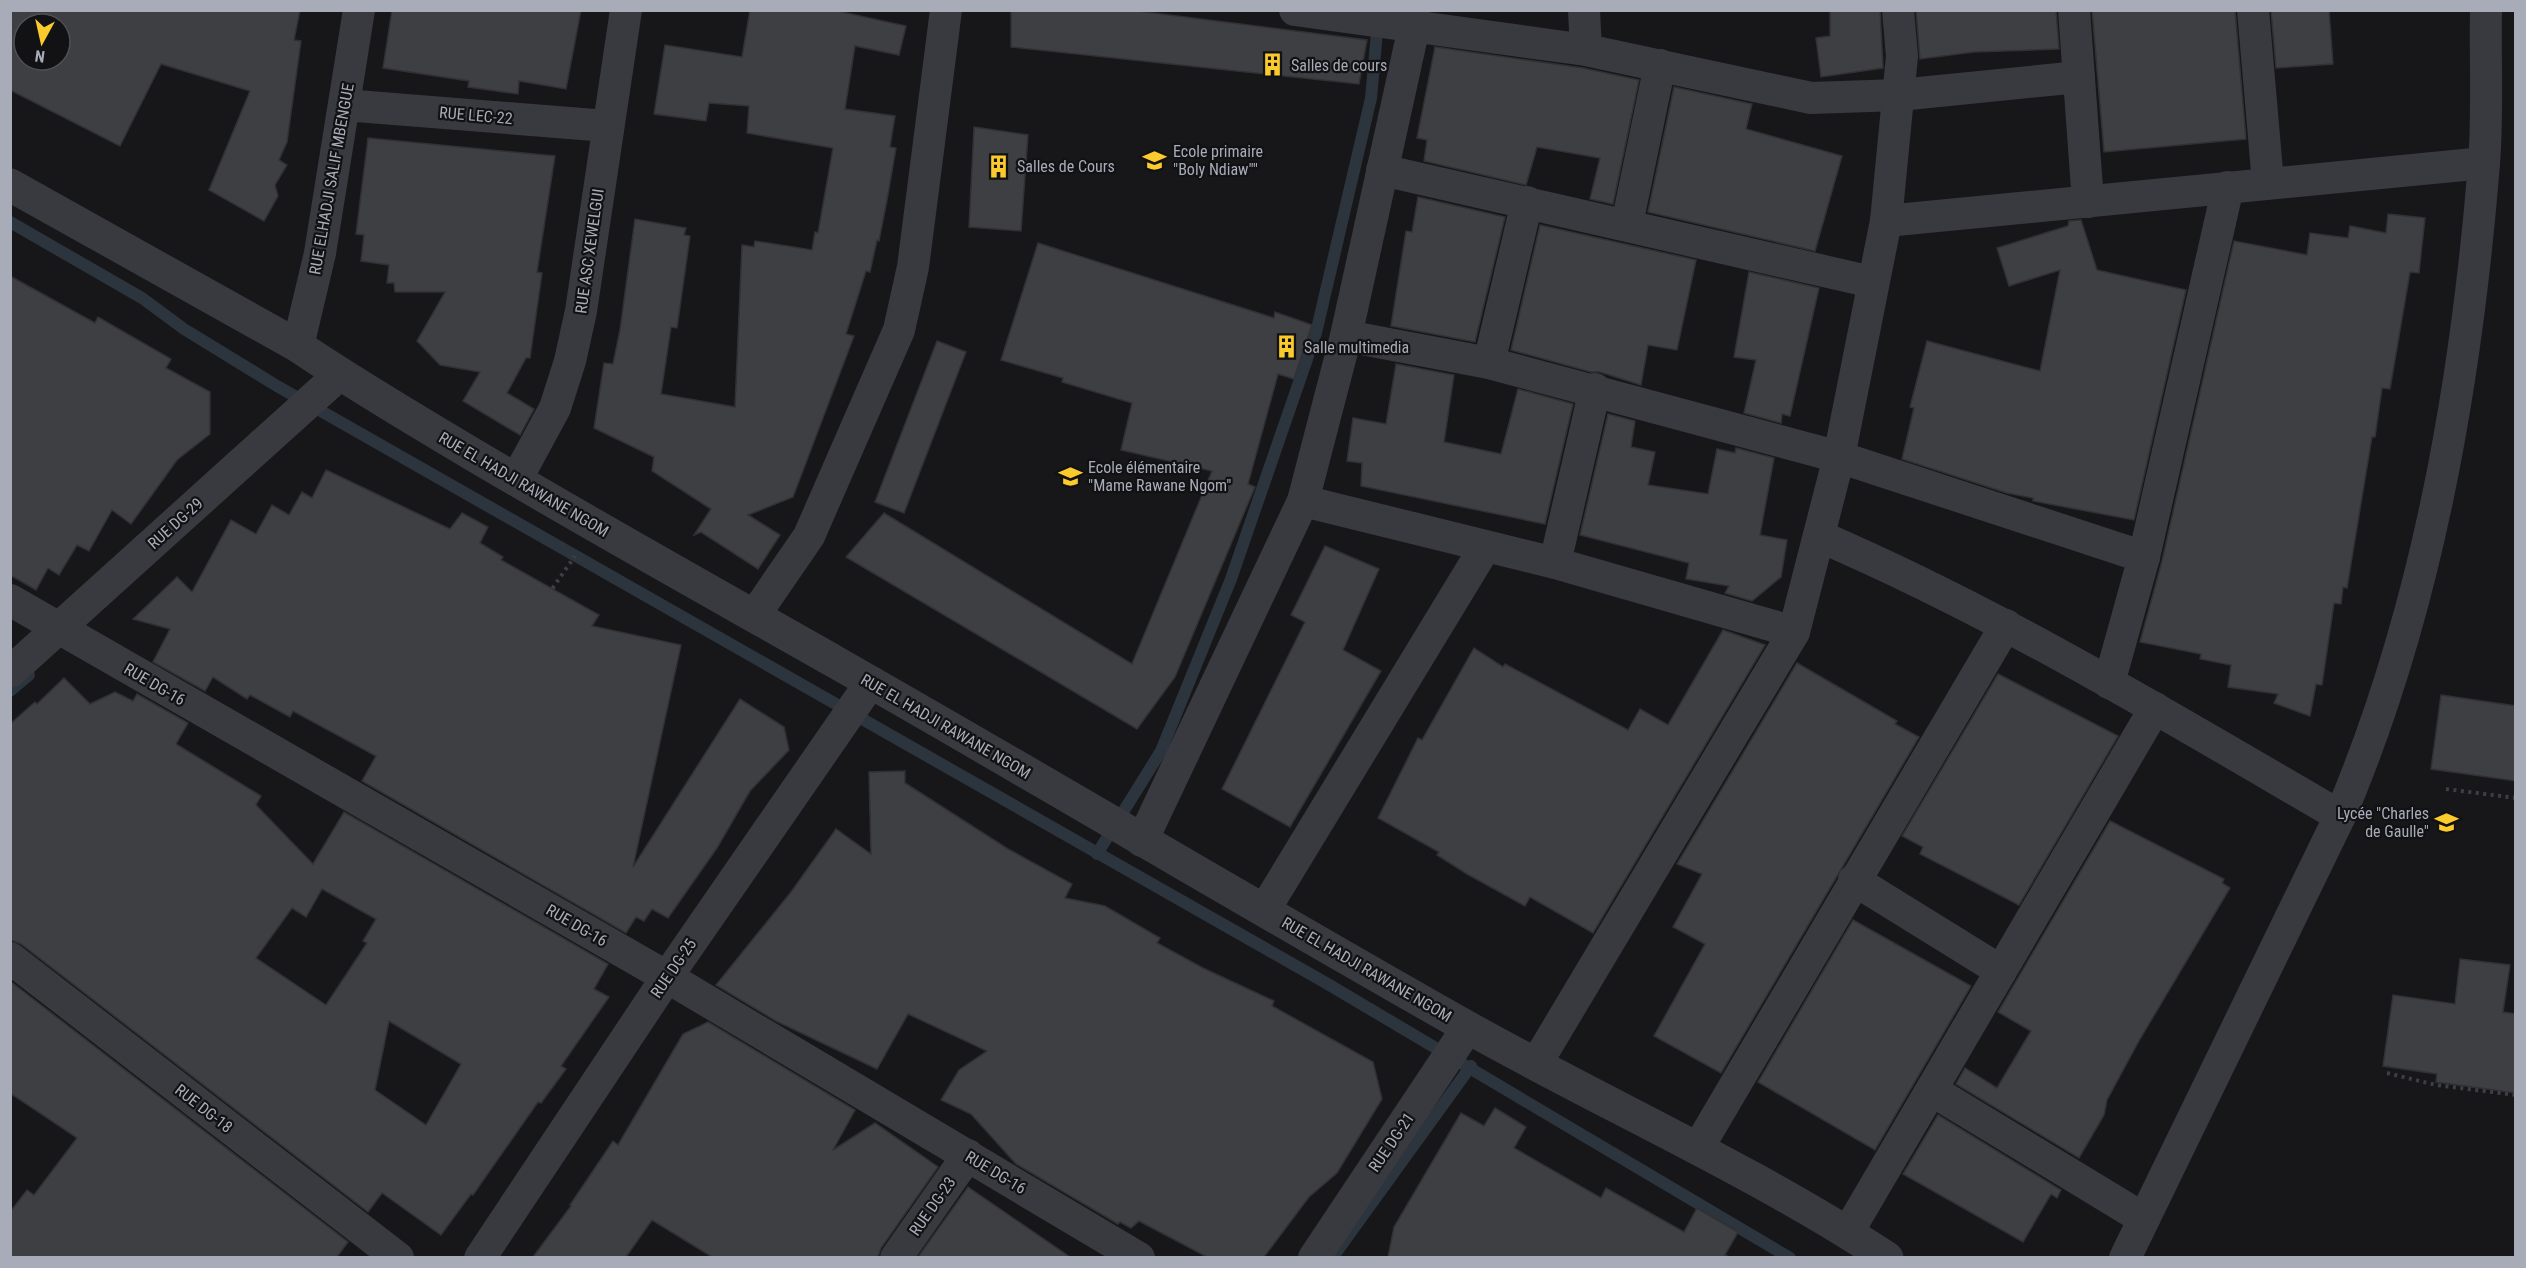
<svg xmlns="http://www.w3.org/2000/svg" width="2526" height="1268" font-family="'Roboto Condensed',sans-serif">
  <style>
    .lines { fill: none; stroke-linecap: round; stroke-linejoin: round }
    .stream { stroke: #2c343e; stroke-width: 12 }
    .building { fill: #3e3f43; stroke: #313135; stroke-width: 1.5; fill-rule: evenodd }
    .path { stroke: #3d3f45; stroke-width: 4; stroke-dasharray: 3 4.5; stroke-linecap: butt }
    .minor { stroke: #393a40; stroke-width: 32 }
    .tertiary { stroke: #393a40; stroke-width: 33 }
    .labels { text-anchor: middle; stroke-width: 4.5; stroke-linejoin: round; paint-order: stroke }
    .poi-label { font-size: 16px; fill: #a8acb9; stroke: #121214; text-anchor: start }
    .street-label { font-size: 16px; fill: #a8acb9; stroke: #121214 }
  </style>
  <rect width="100%" height="100%" fill="#171719"/>
  <g class="lines">
    <g class="stream">
      <path d="M10,222l132,76 42,31 93,57 1049,597 464,275"/>
      <path d="M10,691l19,-16"/>
      <path d="M1097,854l64,-103 70,-172 85,-246 55,-235 7,-77"/>
      <path d="M1335,1254l136,-188"/>
    </g>
  </g>
  <g class="building">
    <path d="M10,10h290l-6,30 7,1 -14,101 -8,18 8,5 -12,20 3,11 -14,25 -55,-31 41,-99 -89,-27 -41,82 -110,-56zM24,24h36v36h-36z"/>
    <path d="M392,10h189l-15,79 -47,-8 -1,13 -50,-7 1,-6 -86,-13z"/>
    <path d="M750,10h83l73,16 -7,29 -44,-9 -10,63 50,7 -5,31 6,1 -9,52 -8,41 -2,-1 -7,32 -4,-1 -20,63 8,2 -61,161 -45,18 32,20 -22,34 -57,-37 -7,3 17,-26 -59,-38 2,-14 -60,-29 10,-65 9,1 7,-34 15,-111 51,9 -2,7 6,1 -13,92 -6,-1 -10,67 74,13 7,-162 12,2 1,-6 57,9 3,-18 3,1 15,-85 -86,-15 2,-27 -40,-3 -3,18 -52,-7 11,-69 77,12z"/>
    <path d="M1011,10h119l237,30 -8,44 -348,-37z"/>
    <path d="M1830,10h50l3,58 -62,9 -5,-39 14,-2z"/>
    <path d="M1916,10h140l3,39 -85,3 -54,7z"/>
    <path d="M2092,10h143l11,129 -142,13z"/>
    <path d="M2271,10h58l4,54 -57,4z"/>
    <path d="M1435,47l148,21 56,12 -26,124 -23,-5 10,-41 -63,-11 -11,38 -102,-24 3,-21 -10,-2z"/>
    <path d="M1674,87l78,17 -6,25 96,27 -27,95 -167,-39z"/>
    <path d="M974,127l54,8 -7,96 -52,-4z"/>
    <path d="M368,138l187,18 -18,116 5,1 -12,85h-4l-19,35 27,16 -14,26 -57,-34 17,-29 -40,-7 -23,-24 28,-49h-50l-1,-9h-7l2,-18 -28,-4 3,-26 -8,-1z"/>
    <path d="M1418,197l87,20 -30,125 -84,-16 15,-95 6,1z"/>
    <path d="M2388,214l37,4 -6,55 -9,-1 -20,117 -8,-1 -7,49h-3l-25,151 -4,-1 -2,17 -7,-1 -12,82 -6,-1 -6,32 -36,-13 4,-9 -50,-7 3,-22 -31,-6 1,-5 -61,-12 22,-81 72,-320 73,14 3,-22 38,5 2,-12 36,7z"/>
    <path d="M2081,220l16,50 89,20 -52,230 -101,-19v-3l-26,-5 -105,-34 12,-51 -4,-1 17,-66 113,30 20,-101 -51,16 -12,-38 71,-22 1,-5z"/>
    <path d="M1540,225l156,35 -19,90 -29,-5 -7,40 -41,-13h-9l-80,-22z"/>
    <path d="M1038,243l236,75 1,-6 37,13 -18,54 -16,-5 -30,110 7,3 -80,190 -38,52 -291,-172 38,-44 248,151 80,-193 -91,-21 11,-47 -70,-21 1,-4 -62,-18z"/>
    <path d="M1749,272l70,16 -29,128 -8,-2 -1,9 -37,-10 12,-53 -22,-3z"/>
    <path d="M10,276l85,47 3,-6 73,42 -5,9 44,24v42l-33,26 -46,64 -19,-14 -23,41 -12,-6 -18,30 -11,-7 -12,22 -26,-15z"/>
    <path d="M937,341l29,11 -62,161 -29,-11z"/>
    <path d="M1396,364l58,11 -10,67 57,12 17,-65 55,15 -28,120 -184,-38 1,-23 -15,-2 6,-43 33,6z"/>
    <path d="M1608,414l27,7 -4,26 24,5 -7,33 60,9 9,-45 18,4 1,-5 38,10 -14,77 27,5 -6,37 -29,24 -27,-8 4,-7 -43,-7 3,-16 -109,-28z"/>
    <path d="M326,470l124,59 12,-16 26,14 -8,16 23,14 -2,3 98,55 -7,11 89,19 -48,222 107,-168 44,28 5,23 -39,41 -33,57 -49,70 -16,-9 -8,12 -8,-4 -10,16 -264,-152 14,-25 -83,-45 -3,6 -40,-22 -3,4 -34,-22 -8,14 -52,-29 17,-33 -37,-10 44,-42 15,15 39,-72 25,14 16,-29 17,10 13,-23 10,6z"/>
    <path d="M1325,546l54,23 -36,81 38,21 -91,156 -68,-38 83,-167 -14,-7z"/>
    <path d="M1723,630l42,15 -172,288 -63,-36 -5,9 -58,-32 -30,-19 2,-3 -61,-34 40,-80 4,2 52,-92 29,19 2,-3 123,66 12,-21 28,16z"/>
    <path d="M1797,663l100,58 -2,3 24,13 -198,336 -67,-37 51,-92 -32,-17 29,-53 -25,-10z"/>
    <path d="M1998,674l120,62 -99,169 -99,-51 3,-7 -21,-11z"/>
    <path d="M64,678l26,26 25,-12 18,9 4,-7 51,29 -12,21 85,52 -5,9 57,59 31,-52 264,152 -14,25 15,8 -48,69 5,3 -25,34 -3,-1 -65,93 -2,-1 -30,41 -59,-42 -14,19 -347,-268 -11,-4v-216l25,-22 2,2zM322,889l54,30 -13,22 4,2 -41,62 -70,-47 36,-50 14,9zM389,1021l72,43 -35,61 -51,-35z"/>
    <path d="M2441,695l75,11v75l-85,-12z"/>
    <path d="M905,771v12l103,66 64,35 -7,14 40,8 55,32 -3,5 46,25 71,33 -2,5 101,56 9,37 -45,74 -28,24 -45,60h-57l-68,-36 -8,7 -11,-6 -2,2 -102,-60 -45,-50 -30,-14 18,-30 28,-19 -79,-37 -31,55 -101,-48 -60,-36 75,-93 45,-63 35,25 -2,-82z"/>
    <path d="M2110,821l114,58 -2,4 8,5 -90,151 -33,61 -3,15 -25,43 -123,-74 9,-16 32,20 34,-57 -33,-19z"/>
    <path d="M1853,920l118,66 -96,164 -117,-68z"/>
    <path d="M2460,959l50,6 -7,47 13,2v79l-80,-11 1,-8 -54,-8 10,-71 62,9z"/>
    <path d="M10,981l338,261 -11,15h-327v-45l17,-22 7,5 43,-57 -67,-45z"/>
    <path d="M708,1022l147,88 -22,40 42,-27 63,44 -57,81 -3,9h-166l-60,-37 -26,37h-93l38,-51 -1,-1 43,-64 5,4 65,-111z"/>
    <path d="M1495,1108l31,19 -12,21 87,50 5,-10 78,44 13,-24 41,24 -13,23 4,2h-341l6,-30 67,-114 23,13z"/>
    <path d="M1938,1115l123,75 -4,8 -6,-4 -28,48 -120,-68z"/>
    <path d="M968,1187l102,70h-152z"/>
  </g>
  <g class="lines">
    <g class="path">
      <path d="M489,699l65,-113 21,-30"/>
      <path d="M2446,789l70,9"/>
      <path d="M2387,1073l49,12 80,10"/>
    </g>
    <g class="minor">
      <path d="M1295,10l291,40 225,48 88,-3 180,-18"/>
      <path d="M1584,10l2,40"/>
      <path d="M2074,10l14,192"/>
      <path d="M2253,10l15,173"/>
      <path d="M344,105l263,21"/>
      <path d="M1382,170l490,112"/>
      <path d="M1886,221l598,-58"/>
      <path d="M1627,224l33,-159"/>
      <path d="M1346,336l143,27 350,94 305,100"/>
      <path d="M298,346l22,-93 39,-243"/>
      <path d="M1489,363l38,-161"/>
      <path d="M516,480l39,-72 15,-47 11,-50 45,-301"/>
      <path d="M1303,501l252,62 239,69"/>
      <path d="M1819,536c181,78 351,181 521,280"/>
      <path d="M1555,563l40,-174"/>
      <path d="M10,600l657,377 472,281"/>
      <path d="M754,616l55,-80 90,-206 14,-63 33,-257"/>
      <path d="M10,672l329,-297"/>
      <path d="M2109,683l35,-126 84,-370"/>
      <path d="M1142,841l161,-340 43,-165 68,-309v-17"/>
      <path d="M1854,880l147,91"/>
      <path d="M1265,909l220,-362"/>
      <path d="M10,958l388,300"/>
      <path d="M1536,1064l258,-432 45,-175 47,-236 16,-165 -4,-46"/>
      <path d="M1933,1091l211,128"/>
      <path d="M1698,1148l308,-523"/>
      <path d="M1848,1232l307,-524"/>
      <path d="M480,1258l187,-281 204,-295"/>
      <path d="M896,1258l72,-103"/>
      <path d="M1314,1258l154,-231"/>
      <path d="M2125,1258l215,-442c87,-205 126,-430 144,-652 4,-50 1,-103 2,-154"/>
    </g>
    <path class="tertiary" d="M10,185l288,161c53,36 109,69 164,102 124,74 250,144 375,215 211,120 419,245 630,364 139,78 286,143 420,231"/>
  </g>
  <defs>
    <symbol id="building-bare" viewBox="-9 -9 18 18"><path d="M-4-6H4V6H1V3H-1V6H-4ZM-2.5-4.3h1.7v1.8h-1.7ZM.8-4.3h1.7v1.8H.8ZM-2.5-1h1.7V.8h-1.7ZM.8-1h1.7V.8H.8Z" fill="#fbcb2d" stroke="#121214" stroke-width="2.5" paint-order="stroke"/></symbol>
    <symbol id="school-bare" viewBox="-9 -9 18 18"><path d="M0-5L7-2L0 1L-7-2ZM-4 1L0 2.5L4 1V4Q0 6-4 4Z" fill="#fbcb2d" stroke="#121214" stroke-width="2.5" paint-order="stroke"/></symbol>
  </defs>
  <g fill-rule="evenodd">
    <use href="#building-bare" x="1256" y="48" width="33" height="33"/>
    <use href="#school-bare" x="1138" y="144" width="33" height="33"/>
    <use href="#building-bare" x="982" y="150" width="33" height="33"/>
    <use href="#building-bare" x="1270" y="330" width="33" height="33"/>
    <use href="#school-bare" x="1054" y="460" width="33" height="33"/>
    <use href="#school-bare" x="2430" y="806" width="33" height="33"/>
  </g>
  <g class="labels">
    <g class="poi-label">
      <text x="1291" y="71">Salles de cours</text>
      <text x="1173" y="157">Ecole primaire<tspan x="1173" dy="18">"Boly Ndiaw""</tspan></text>
      <text x="1017" y="172">Salles de Cours</text>
      <text x="1304" y="353">Salle multimedia</text>
      <text x="1088" y="473">Ecole élémentaire<tspan x="1088" dy="18">"Mame Rawane Ngom"</tspan></text>
      <text x="2429" y="819" text-anchor="end">Lycée "Charles<tspan x="2429" dy="18">de Gaulle"</tspan></text>
    </g>
    <g class="street-label">
      <text transform="translate(476 115) rotate(5)" y="6">RUE LEC-22</text>
      <text transform="translate(331 179) rotate(-80)" y="6">RUE ELHADJI SALIF MBENGUE</text>
      <text transform="translate(589 251) rotate(-82)" y="6">RUE ASC XEWELGUI</text>
      <text transform="translate(524 484) rotate(30)" y="6">RUE EL HADJI RAWANE NGOM</text>
      <text transform="translate(175 523) rotate(-42)" y="6">RUE DG-29</text>
      <text transform="translate(155 684) rotate(30)" y="6">RUE DG-16</text>
      <text transform="translate(946 726) rotate(30)" y="6">RUE EL HADJI RAWANE NGOM</text>
      <text transform="translate(577 925) rotate(30)" y="6">RUE DG-16</text>
      <text transform="translate(673 968) rotate(-56)" y="6">RUE DG-25</text>
      <text transform="translate(1367 969) rotate(30)" y="6">RUE EL HADJI RAWANE NGOM</text>
      <text transform="translate(204 1108) rotate(38)" y="6">RUE DG-18</text>
      <text transform="translate(1391 1142) rotate(-56)" y="6">RUE DG-21</text>
      <text transform="translate(996 1172) rotate(31)" y="6">RUE DG-16</text>
      <text transform="translate(932 1206) rotate(-55)" y="6">RUE DG-23</text>
    </g>
  </g>
  <rect width="2526" height="1268" fill="none" stroke="#a8acb9" stroke-width="24"/>
  <g transform="translate(42 42) rotate(188)"><circle r="28" fill="#121214" stroke="#4e5056" stroke-width="1.5"/>
  <path d="M0-4.5L10 22L0 15L-10 22Z" fill="#fbcb2d"/>
  <text y="-9" font-size="16" font-weight="bold" text-anchor="middle" fill="#a8acb9">N</text>
  </g>
</svg>
